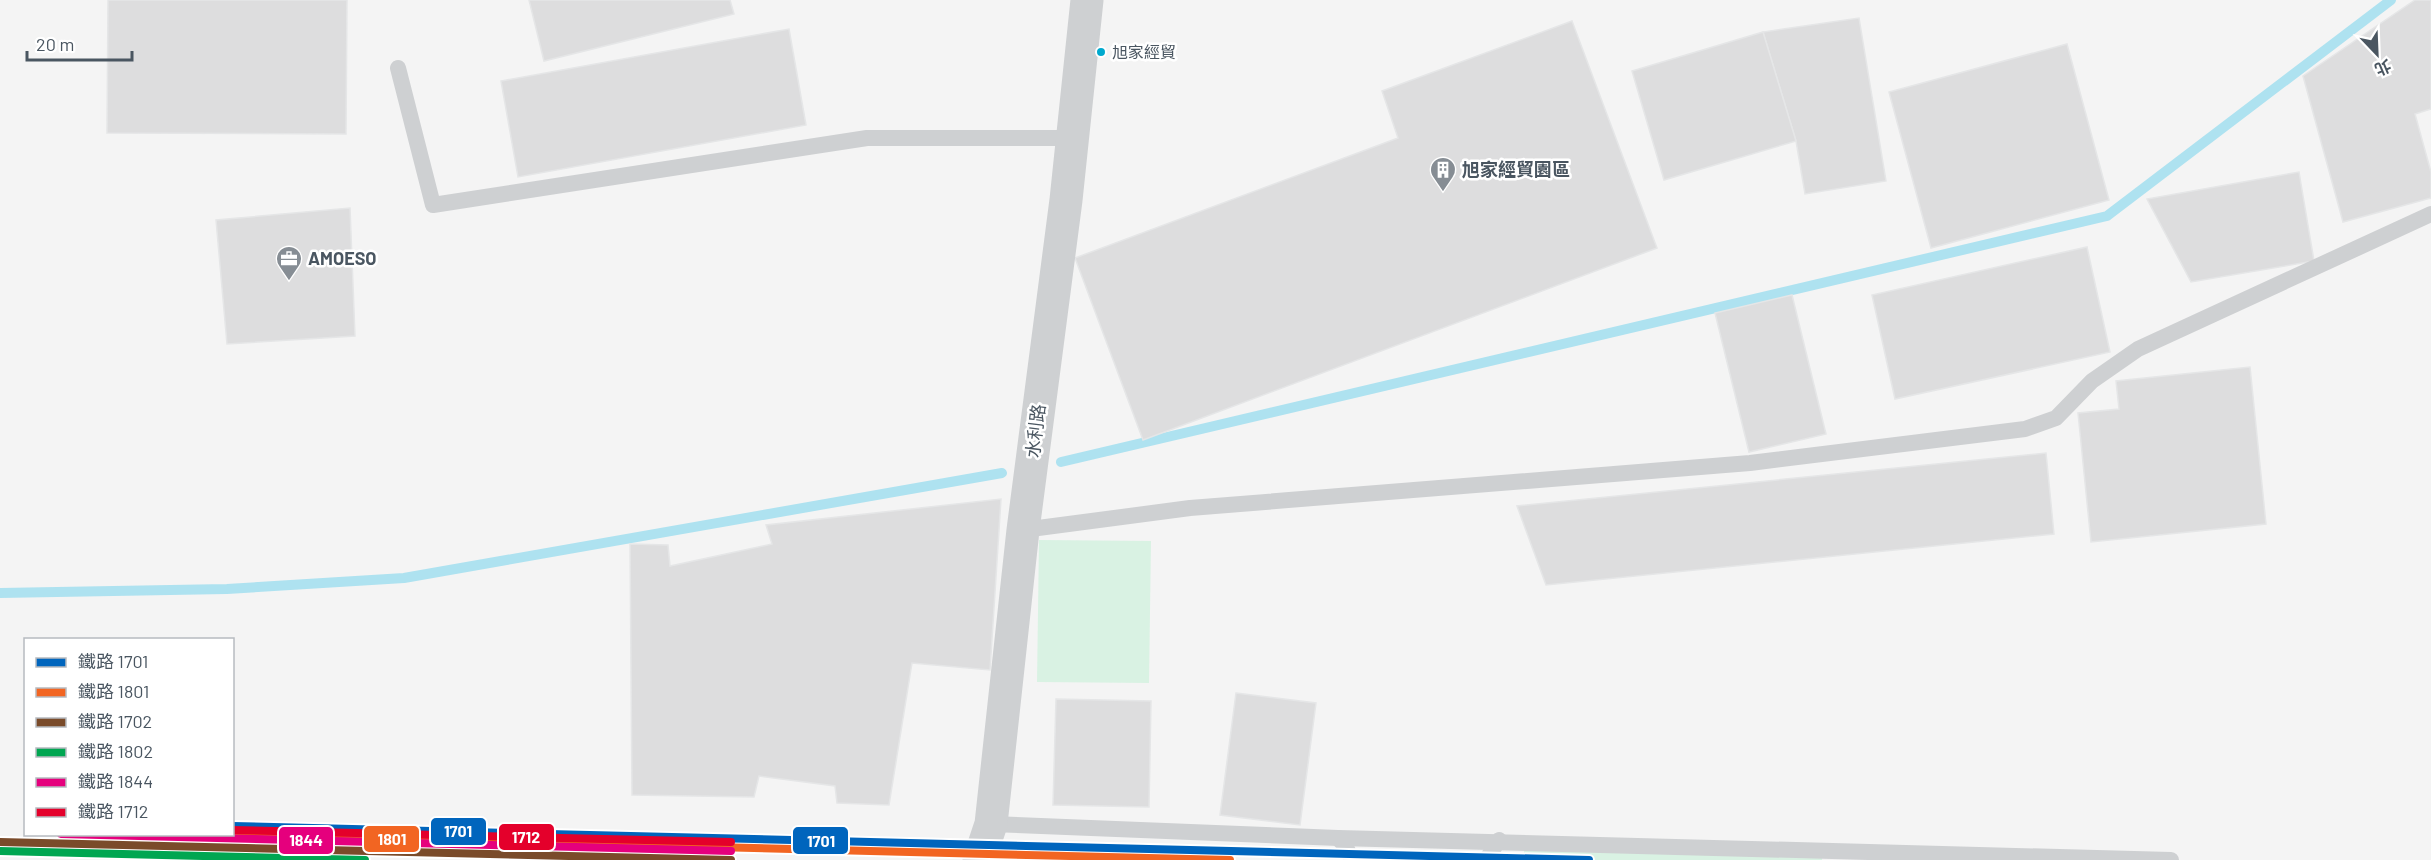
<svg xmlns="http://www.w3.org/2000/svg" width="2431" height="860" font-family="Barlow,'Noto Sans TC',sans-serif">
  <style>
    .green { fill: #d9f2e3 }
    .lines { fill: none; stroke-linecap: round; stroke-linejoin: round }
    .stream { stroke: #aee2f0; stroke-width: 10 }
    .building { fill: #ddddde; stroke: #e5e6e7; stroke-width: 1.5 }
    .lane { stroke: #ced0d2; stroke-width: 16 }
    .street { stroke: #ced0d2; stroke-width: 33 }
    .rail-1-casing { stroke: #fff; stroke-width: 12 }
    .rail-2-casing { stroke: #fff; stroke-width: 12 }
    .rail-3-casing { stroke: #fff; stroke-width: 12 }
    .rail-4-casing { stroke: #fff; stroke-width: 12 }
    .rail-5-casing { stroke: #fff; stroke-width: 12 }
    .rail-6-casing { stroke: #fff; stroke-width: 12 }
    .rail-1 { stroke: #0065bd; stroke-width: 8 }
    .rail-2 { stroke: #f26522; stroke-width: 8 }
    .rail-3 { stroke: #7a4b2a; stroke-width: 8 }
    .rail-4 { stroke: #00a651; stroke-width: 8 }
    .rail-5 { stroke: #e5007d; stroke-width: 8 }
    .rail-6 { stroke: #e4002b; stroke-width: 8 }
    .bus-dot { fill: #00a9ce; stroke: #fff; stroke-width: 2 }
    .labels { text-anchor: middle; stroke-width: 5; stroke-linejoin: round; paint-order: stroke }
    .bus-label { font-size: 16px; fill: #4a5661; stroke: #fff; text-anchor: start }
    .poi-label { font-size: 18px; font-weight: bold; fill: #4a5661; stroke: #fff; text-anchor: start }
    .street-label { font-size: 18px; fill: #4a5661; stroke: #fff }
    .line-badge { stroke: #fff; stroke-width: 2 }
    .badge-label { font-size: 16px; text-anchor: middle; font-weight: bold; fill: #fff }
  </style>
  <rect width="100%" height="100%" fill="#f4f4f4"/>
  <g class="green">
    <path d="M1039,540l112,1 -2,142 -112,-1z"/>
    <path d="M1524,849l298,9v2h-298z"/>
  </g>
  <g class="lines">
    <g class="stream">
      <path d="M1061,462l1046,-246 284,-216"/>
      <path d="M0,593l227,-4 177,-11 598,-105"/>
    </g>
  </g>
  <g class="building">
    <path d="M108,0h239l-1,134 -239,-1z"/>
    <path d="M529,0h201l4,14 -190,47z"/>
    <path d="M2415,0h16v109l-16,5 16,58v26l-88,24 -40,-146z"/>
    <path d="M1859,18l27,163 -81,13 -9,-53 -33,-109z"/>
    <path d="M1572,21l85,227 -514,192 -68,-182 323,-120 -16,-47z"/>
    <path d="M789,29l17,96 -288,52 -17,-96z"/>
    <path d="M1763,32l33,109 -132,39 -32,-109z"/>
    <path d="M2067,44l42,156 -178,48 -42,-156z"/>
    <path d="M2299,172l15,89 -123,21 -44,-83z"/>
    <path d="M350,208l5,128 -128,8 -11,-124z"/>
    <path d="M2087,247l23,105 -215,47 -23,-104z"/>
    <path d="M1792,295l34,139 -77,18 -34,-139z"/>
    <path d="M2250,367l16,157 -175,18 -13,-129 41,-4 -3,-28z"/>
    <path d="M2046,453l8,81 -508,51 -29,-79z"/>
    <path d="M1001,499l-11,171 -78,-7 -23,142 -52,-2 -2,-17 -76,-10 -5,21 -122,-2 -2,-251 38,1 2,21 102,-22 -6,-19z"/>
    <path d="M1236,693l80,10 -16,122 -80,-10z"/>
    <path d="M1056,699l95,2 -2,106 -96,-2z"/>
  </g>
  <g class="lines">
    <g class="lane">
      <path d="M398,68l35,137 434,-67h205"/>
      <path d="M1023,530l167,-22 560,-45 275,-34 31,-11 36,-37 46,-32 293,-135"/>
      <path d="M991,824l347,14 833,22"/>
      <path d="M1338,838l8,9 6,13"/>
      <path d="M1486,860l13,-20"/>
    </g>
    <path class="street" d="M979,860l12,-36 32,-294 43,-330 21,-200"/>
    <defs>
      <path id="rail-1" d="M232,826l1357,34"/>
      <path id="rail-2" d="M232,835l998,25"/>
      <path id="rail-3" d="M0,842l731,18"/>
      <path id="rail-4" d="M0,851l365,9"/>
      <path id="rail-5" d="M61,834l670,17"/>
      <path id="rail-6" d="M232,830l499,12"/>
    </defs>
    <use href="#rail-1" class="rail-1-casing"/>
    <use href="#rail-2" class="rail-2-casing"/>
    <use href="#rail-3" class="rail-3-casing"/>
    <use href="#rail-4" class="rail-4-casing"/>
    <use href="#rail-5" class="rail-5-casing"/>
    <use href="#rail-6" class="rail-6-casing"/>
    <use href="#rail-1" class="rail-1"/>
    <use href="#rail-2" class="rail-2"/>
    <use href="#rail-3" class="rail-3"/>
    <use href="#rail-4" class="rail-4"/>
    <use href="#rail-5" class="rail-5"/>
    <use href="#rail-6" class="rail-6"/>
  </g>
  <defs>
    <symbol id="building-pin" viewBox="-11 -11 22 30"><path d="M0 17L-7.5 6A9.5 9.5 0 1 1 7.5 6Z" fill="#868d94" stroke="#fff"/><path d="M-4-6H4V6H1V3H-1V6H-4ZM-2.5-4.3h1.7v1.8h-1.7ZM.8-4.3h1.7v1.8H.8ZM-2.5-1h1.7V.8h-1.7ZM.8-1h1.7V.8H.8Z" fill="#fff"/></symbol>
    <symbol id="office-pin" viewBox="-11 -11 22 30"><path d="M0 17L-7.5 6A9.5 9.5 0 1 1 7.5 6Z" fill="#868d94" stroke="#fff"/><path d="M-6-3h4V-5.5h4V-3h4V5H-6ZM-1-4.5V-3h2v-1.5ZM-6 0V1H6V0Z" fill="#fff"/></symbol>
  </defs>
  <g fill-rule="evenodd">
    <use href="#building-pin" x="1428" y="155" width="30" height="40"/>
    <use href="#office-pin" x="274" y="244" width="30" height="40"/>
  </g>
  <circle class="bus-dot" cx="1101" cy="52" r="5"/>
  <g class="labels">
    <g class="bus-label">
      <text x="1112" y="58">旭家經貿</text>
    </g>
    <g class="poi-label">
      <text x="1462" y="176">旭家經貿園區</text>
      <text x="308" y="265">AMOESO</text>
    </g>
    <g class="street-label">
      <text transform="translate(1036 431) rotate(-83)" y="6">水利路</text>
    </g>
  </g>
  <g class="line-badge">
    <rect x="430" y="817" width="57" height="29" rx="6" fill="#0065bd"/>
    <rect x="498" y="823" width="57" height="28" rx="6" fill="#e4002b"/>
    <rect x="363" y="825" width="57" height="28" rx="6" fill="#f26522"/>
    <rect x="278" y="826" width="56" height="29" rx="6" fill="#e5007d"/>
    <rect x="792" y="826" width="57" height="29" rx="6" fill="#0065bd"/>
  </g>
  <g class="badge-label">
    <text x="458" y="837">1701</text>
    <text x="526" y="843">1712</text>
    <text x="392" y="845">1801</text>
    <text x="306" y="846">1844</text>
    <text x="821" y="847">1701</text>
  </g>
  <rect x="24" y="638" width="210" height="198" fill="#ffffff" stroke="#b7bbc0" stroke-width="1.5"/>
  <rect x="36" y="658" width="30" height="9" fill="#0065bd" stroke="#b7bbc0" stroke-width="1.5"/>
  <text x="78" y="668" font-size="18" fill="#4a5661">鐵路 1701</text>
  <rect x="36" y="688" width="30" height="9" fill="#f26522" stroke="#b7bbc0" stroke-width="1.5"/>
  <text x="78" y="698" font-size="18" fill="#4a5661">鐵路 1801</text>
  <rect x="36" y="718" width="30" height="9" fill="#7a4b2a" stroke="#b7bbc0" stroke-width="1.5"/>
  <text x="78" y="728" font-size="18" fill="#4a5661">鐵路 1702</text>
  <rect x="36" y="748" width="30" height="9" fill="#00a651" stroke="#b7bbc0" stroke-width="1.5"/>
  <text x="78" y="758" font-size="18" fill="#4a5661">鐵路 1802</text>
  <rect x="36" y="778" width="30" height="9" fill="#e5007d" stroke="#b7bbc0" stroke-width="1.5"/>
  <text x="78" y="788" font-size="18" fill="#4a5661">鐵路 1844</text>
  <rect x="36" y="808" width="30" height="9" fill="#e4002b" stroke="#b7bbc0" stroke-width="1.5"/>
  <text x="78" y="818" font-size="18" fill="#4a5661">鐵路 1712</text>
  <g transform="translate(2377 54) rotate(157)" stroke="#ffffff" stroke-width="4.5" paint-order="stroke">
  <path d="M0-4.5L10 22L0 15L-10 22Z" fill="#4a5661"/>
  <text y="-9" font-size="16" font-weight="bold" text-anchor="middle" fill="#4a5661">北</text>
  </g>
  <path d="M27 51v9h105v-9" fill="none" stroke="#4a5661" stroke-width="3"/>
  <text x="36" y="51" font-size="18" fill="#4a5661" stroke="#ffffff" stroke-width="4.5" paint-order="stroke">20 m</text>
</svg>
